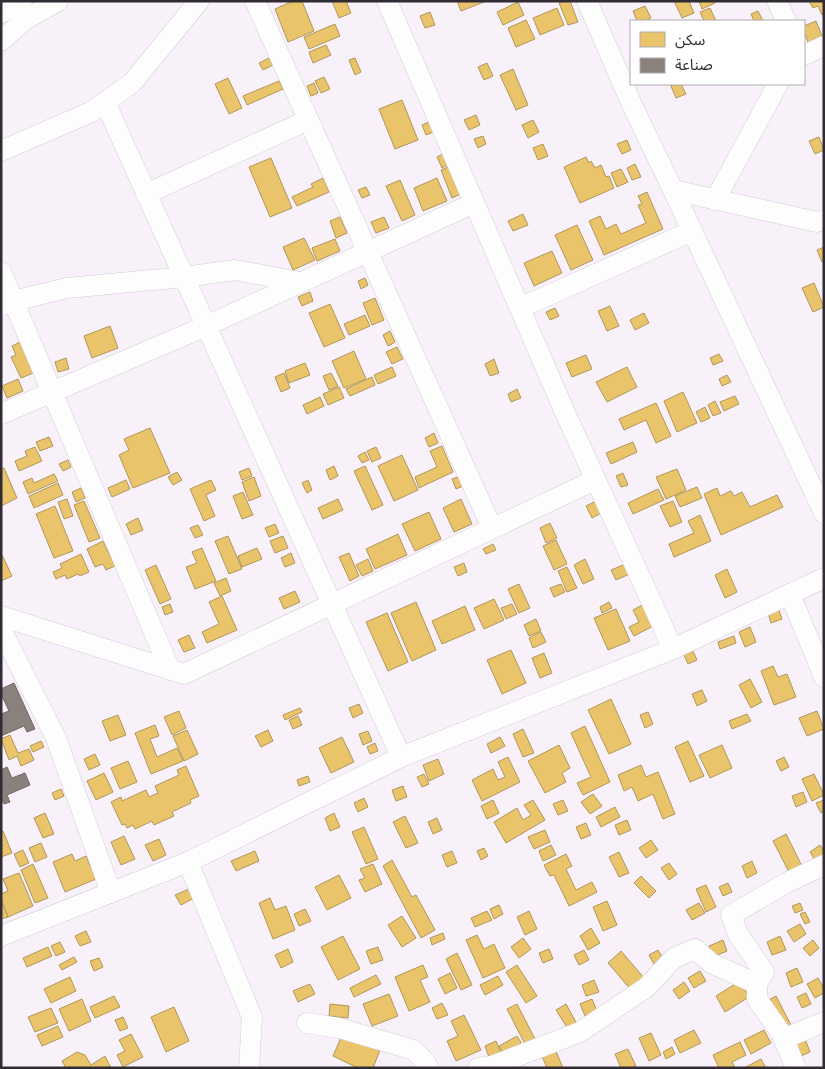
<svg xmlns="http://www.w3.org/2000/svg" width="825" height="1069" font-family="Mulish,'Noto Sans Arabic',sans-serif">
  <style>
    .homes { fill: #e9c46a; stroke: #b2965a }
    .industry { fill: #8a817c; stroke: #6f6766 }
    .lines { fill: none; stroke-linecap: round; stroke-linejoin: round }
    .street-casing { stroke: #d3cdd5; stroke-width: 21 }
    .street { stroke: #fefdfe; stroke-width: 20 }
  </style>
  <rect width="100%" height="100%" fill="#f8f1fa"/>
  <g class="homes">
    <path d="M293,1h9l12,30 -26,11 -13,-33z"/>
    <path d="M332,1h14l5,12 -12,5z"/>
    <path d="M457,1h27v1l-23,9z"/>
    <path d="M563,1h7l8,21 -10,3 -9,-22z"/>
    <path d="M674,1h15l5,12 -12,5z"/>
    <path d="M699,1h15l1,2 -13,6z"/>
    <path d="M809,1h15v13l-2,1 -4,-9 -5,2z"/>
    <path d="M518,2l6,13 -21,10 -6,-13z"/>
    <path d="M645,6l6,12 -6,3h-8l-4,-10z"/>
    <path d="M557,8l7,17 -24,10 -7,-17z"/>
    <path d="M710,8l6,13h-12l-4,-9z"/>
    <path d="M758,11l5,10h-9l-3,-7z"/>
    <path d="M430,12l5,13 -10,3 -5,-12z"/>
    <path d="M526,20l9,19 -19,8 -8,-19z"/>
    <path d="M816,21l6,15 -14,6 -4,-11v-5z"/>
    <path d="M335,24l5,12 -31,13 -5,-12z"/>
    <path d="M326,45l5,10 -18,8 -4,-11z"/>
    <path d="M269,58l4,7 -10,5 -4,-7z"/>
    <path d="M355,58l6,14 -6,3 -6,-15z"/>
    <path d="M487,63l6,13 -9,4 -6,-13z"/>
    <path d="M513,69l15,36 -12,5 -16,-35z"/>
    <path d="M324,77l6,12 -9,4 -6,-12z"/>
    <path d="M228,78l14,30 -13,6 -14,-30z"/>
    <path d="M279,81l4,8 -36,16 -4,-9z"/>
    <path d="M314,83l4,10 -7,3 -4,-10z"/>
    <path d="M670,84h11l5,10 -10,4z"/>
    <path d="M402,100l16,40 -23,9 -16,-40z"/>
    <path d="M476,115l4,10 -11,5 -5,-10z"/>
    <path d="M533,120l6,12 -11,6 -6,-13z"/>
    <path d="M431,121l5,10 -10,4 -4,-10z"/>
    <path d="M483,136l3,8 -8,4 -4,-9z"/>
    <path d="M819,137l5,13 -9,4 -6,-13z"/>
    <path d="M627,140l4,10 -9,4 -5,-10z"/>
    <path d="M543,144l5,12 -10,4 -5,-12z"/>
    <path d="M445,153l5,11 -8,4 -5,-11z"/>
    <path d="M586,157l3,6 2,-2 4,7 6,-3 5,12 3,-1 5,12 -34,15 -16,-36z"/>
    <path d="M271,158l21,50 -22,9 -21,-50z"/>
    <path d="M635,164l6,13 -9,3 -5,-12z"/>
    <path d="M451,166l12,27 -11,5 -11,-28z"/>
    <path d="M621,169l7,13 -11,5 -6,-14z"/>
    <path d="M323,178l6,14 -32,14 -5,-9 21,-10 -2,-3z"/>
    <path d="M437,178l10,23 -24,10 -9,-23z"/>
    <path d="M400,180l15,35 -13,6 -16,-35z"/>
    <path d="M366,187l4,8 -8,3 -4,-8z"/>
    <path d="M647,192l16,37 -59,26 -15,-34 11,-5 6,13 10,-5 5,10 25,-11 -8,-18 4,-1 -4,-8z"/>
    <path d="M523,214l5,11 -15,6 -5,-10z"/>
    <path d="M340,217l7,16 -11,5 -6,-17z"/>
    <path d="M384,217l5,11 -13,5 -5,-11z"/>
    <path d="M577,225l16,35 -22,10 -16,-35z"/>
    <path d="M304,238l11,22 -22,10 -10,-23z"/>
    <path d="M335,239l5,12 -23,10 -5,-13z"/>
    <path d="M824,247v14l-2,1 -5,-12z"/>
    <path d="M552,251l10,22 -28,13 -10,-23z"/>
    <path d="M365,278l3,7 -7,4 -3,-8z"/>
    <path d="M814,283l10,24 -11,5 -11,-24z"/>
    <path d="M310,292l3,9 -11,5 -4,-9z"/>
    <path d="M375,298l9,22 -12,5 -9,-22z"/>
    <path d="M330,304l15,34 -21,9 -15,-34z"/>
    <path d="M610,306l9,20 -12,5 -9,-20z"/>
    <path d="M555,308l4,8 -9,4 -4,-8z"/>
    <path d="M644,313l5,10 -14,7 -5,-10z"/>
    <path d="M365,315l5,11 -21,9 -5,-11z"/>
    <path d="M110,326l8,22 -26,10 -8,-22z"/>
    <path d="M390,331l5,11 -7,4 -5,-11z"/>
    <path d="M20,342l13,31 -12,5 -10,-21 5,-2 -4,-9z"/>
    <path d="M397,347l6,12 -11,5 -6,-12z"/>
    <path d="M354,351l12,28 -22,9 -12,-27z"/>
    <path d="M719,354l4,7 -10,4 -3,-7z"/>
    <path d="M586,355l6,14 -20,8 -6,-14z"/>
    <path d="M66,358l3,11 -11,3 -3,-10z"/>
    <path d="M494,359l5,14 -9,3 -5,-12z"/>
    <path d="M305,363l5,12 -21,8 -4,-12z"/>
    <path d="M392,367l4,9 -18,8 -4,-9z"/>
    <path d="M627,367l10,20 -30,15 -11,-20z"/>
    <path d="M284,373l6,15 -9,4 -6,-15z"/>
    <path d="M331,373l7,13 -9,4 -6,-14z"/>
    <path d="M727,375l4,7 -9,4 -3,-7z"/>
    <path d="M372,377l3,8 -25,11 -4,-7z"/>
    <path d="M18,379l5,12 -16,7 -5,-12z"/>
    <path d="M339,387l5,11 -16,7 -5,-11z"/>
    <path d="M517,389l4,9 -10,4 -3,-8z"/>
    <path d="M683,392l14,31 -20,9 -13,-31z"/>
    <path d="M735,396l4,8 -15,7 -4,-9z"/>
    <path d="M320,397l4,9 -17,8 -4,-9z"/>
    <path d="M715,401l6,12 -8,3 -5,-11z"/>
    <path d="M656,403l15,33 -15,7 -10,-23 -22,10 -5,-11z"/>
    <path d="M705,407l5,11 -9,4 -5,-10z"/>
    <path d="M150,428l20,45 -37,15 -14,-33 10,-5 -5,-11z"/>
    <path d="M434,433l4,10 -9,4 -4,-9z"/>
    <path d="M49,437l4,9 -13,5 -4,-9z"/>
    <path d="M633,442l4,10 -26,12 -5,-11z"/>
    <path d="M442,446l11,26 -34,16 -4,-11 22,-10 -7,-16z"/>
    <path d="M35,447l7,14 -23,10 -4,-10 12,-5 -2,-5z"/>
    <path d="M376,447l5,11 -9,4 -5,-11z"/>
    <path d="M365,452l4,8 -7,3 -4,-7z"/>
    <path d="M402,455l16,35 -24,11 -16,-35z"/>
    <path d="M68,460l3,7 -8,4 -4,-7z"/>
    <path d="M334,466l4,10 -8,4 -4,-10z"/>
    <path d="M365,466l18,39 -11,5 -18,-39z"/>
    <path d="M4,468l13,30 -16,8v-37z"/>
    <path d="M249,468l3,8 -10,4 -3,-8z"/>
    <path d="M677,469l9,21 -20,9 -10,-22z"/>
    <path d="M177,472l5,8 -9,5 -5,-8z"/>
    <path d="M623,473l5,12 -7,2 -5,-11z"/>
    <path d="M54,474l4,7 -30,13 -5,-12 9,-4 2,5z"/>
    <path d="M254,477l7,19 -12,5 -7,-19z"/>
    <path d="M458,477l5,9 -7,3 -4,-10z"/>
    <path d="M126,480l4,9 -18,8 -4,-9z"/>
    <path d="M211,480l5,10 -10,5 9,21 -11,5 -14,-32z"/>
    <path d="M308,480l4,10 -5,3 -5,-10z"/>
    <path d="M58,483l5,12 -29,13 -5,-12z"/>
    <path d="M697,487l5,11 -22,9 -5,-11z"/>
    <path d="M81,488l4,10 -9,4 -4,-10z"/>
    <path d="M717,488l3,8 11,-5 3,5 8,-4 8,15 27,-12 6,12 -62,28 -17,-41z"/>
    <path d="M658,489l6,11 -31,14 -5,-11z"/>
    <path d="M243,492l10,23 -11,4 -9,-23z"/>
    <path d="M67,499l6,17 -9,3 -6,-17z"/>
    <path d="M338,499l5,11 -20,9 -5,-11z"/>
    <path d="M461,499l11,25 -18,8 -11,-24z"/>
    <path d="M598,500l5,12 -11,6 -6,-12z"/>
    <path d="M84,501l16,37 -11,4 -15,-37z"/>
    <path d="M673,501l9,21 -12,5 -10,-21z"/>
    <path d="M55,506l18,45 -19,7 -18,-44z"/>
    <path d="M429,512l12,27 -26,12 -13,-27z"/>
    <path d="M700,515l11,26 -37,16 -5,-13 25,-11 -6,-12z"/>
    <path d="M138,518l5,12 -12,5 -5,-11z"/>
    <path d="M550,523l7,15 -11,5 -6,-15z"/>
    <path d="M275,524l4,9 -10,4 -4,-9z"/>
    <path d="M198,525l5,10 -8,3 -5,-10z"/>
    <path d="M398,534l9,21 -32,14 -9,-20z"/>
    <path d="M228,536l14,33 -13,5 -14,-33z"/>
    <path d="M283,536l5,12 -13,5 -5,-12z"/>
    <path d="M556,540l11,24 -13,6 -11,-24z"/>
    <path d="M103,541l12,25 -9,4 -3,-6 -8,3 -8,-18z"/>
    <path d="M493,544l3,6 -10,4 -3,-5z"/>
    <path d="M202,548l14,33 -21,8 -9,-22 11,-4 -5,-11z"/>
    <path d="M257,548l5,11 -20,8 -4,-11z"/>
    <path d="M291,553l4,10 -10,4 -4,-9z"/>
    <path d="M349,553l10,23 -9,5 -11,-24z"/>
    <path d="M81,554l8,18 -9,4 -2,-2 -11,5 -2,-4 -9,4 -3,-7 9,-4 -2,-4z"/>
    <path d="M2,555l10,21 -11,5v-25z"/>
    <path d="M368,559l5,12 -11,5 -6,-11z"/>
    <path d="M585,559l9,20 -11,5 -9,-19z"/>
    <path d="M464,563l3,9 -9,4 -4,-9z"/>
    <path d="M628,563l4,10 -16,7 -5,-10z"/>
    <path d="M156,565l15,34 -11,5 -15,-34z"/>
    <path d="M567,567l10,21 -10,4 -9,-21z"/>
    <path d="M727,569l10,23 -12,6 -10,-23z"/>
    <path d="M226,578l5,13 -11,5 -6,-13z"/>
    <path d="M519,584l11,24 -11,5 -11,-24z"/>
    <path d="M561,584l4,8 -11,5 -4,-9z"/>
    <path d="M295,591l5,11 -16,7 -5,-11z"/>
    <path d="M222,596l15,34 -30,13 -5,-11 17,-8 -10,-22z"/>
    <path d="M494,599l10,21 -20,9 -10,-21z"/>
    <path d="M416,602l20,48 -24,11 -21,-48z"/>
    <path d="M609,602l3,6 -10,5 -2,-6z"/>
    <path d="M646,603l11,21 -23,12 -5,-9 10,-5 -6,-12z"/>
    <path d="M170,604l3,8 -8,3 -3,-8z"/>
    <path d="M512,604l5,10 -11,5 -5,-11z"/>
    <path d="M465,606l10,24 -33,14 -10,-23z"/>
    <path d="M616,609l14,32 -22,9 -14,-32z"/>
    <path d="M779,610l3,9 -11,4 -3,-10z"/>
    <path d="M387,613l21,49 -20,9 -22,-49z"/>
    <path d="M536,619l5,12 -12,5 -5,-11z"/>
    <path d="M750,627l6,15 -11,5 -6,-15z"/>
    <path d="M541,632l5,10 -13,6 -4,-10z"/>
    <path d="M189,635l6,13 -11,4 -6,-12z"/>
    <path d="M734,636l2,7 -16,6 -2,-7z"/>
    <path d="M511,650l15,33 -24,11 -15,-34z"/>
    <path d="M693,651l4,9 -9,4 -4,-9z"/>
    <path d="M544,653l8,20 -12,5 -8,-20z"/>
    <path d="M773,666l5,11 9,-3 9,23 -22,8 -13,-34z"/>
    <path d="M750,679l12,23 -11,6 -12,-23z"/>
    <path d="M702,690l5,11 -10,5 -5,-12z"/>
    <path d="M611,699l20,45 -22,10 -21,-44z"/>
    <path d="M359,704l4,9 -10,5 -4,-10z"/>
    <path d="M300,708l2,4 -17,8 -2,-5z"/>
    <path d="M179,711l7,17 -14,7 -8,-18z"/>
    <path d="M817,711l7,18 -17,7 -8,-18z"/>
    <path d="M648,712l5,12 -8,4 -5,-13z"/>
    <path d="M747,714l4,7 -19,8 -3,-8z"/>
    <path d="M118,715l8,20 -16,6 -8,-20z"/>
    <path d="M298,716l4,9 -9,4 -4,-9z"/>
    <path d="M155,725l4,11 -9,3 7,18 20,-9 6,13 -32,13 -16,-41z"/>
    <path d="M585,726l25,56 -27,13 -6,-12 14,-6 -20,-44z"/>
    <path d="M523,729l11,24 -11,4 -10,-23z"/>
    <path d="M187,730l11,24 -14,7 -11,-25z"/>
    <path d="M268,730l5,11 -12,6 -6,-11z"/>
    <path d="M368,731l4,10 -9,4 -4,-11z"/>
    <path d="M10,735l8,18 11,-4 5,11 -13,6 -4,-10 -8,4 -8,-21z"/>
    <path d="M342,737l12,25 -23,11 -12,-25z"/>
    <path d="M500,737l5,9 -14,7 -4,-9z"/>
    <path d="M41,741l3,6 -11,5 -3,-6z"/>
    <path d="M688,741l16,35 -14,6 -15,-35z"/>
    <path d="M375,743l3,8 -8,3 -3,-7z"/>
    <path d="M559,745l11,23 -8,5 4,9 -21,11 -17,-32z"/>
    <path d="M722,745l10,23 -22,10 -11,-23z"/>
    <path d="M95,754l5,11 -11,5 -5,-11z"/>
    <path d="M508,757l12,25 -38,19 -10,-21 21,-11 5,11 7,-3 -7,-15z"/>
    <path d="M784,757l5,10 -8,4 -5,-10z"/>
    <path d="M438,759l6,15 -15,7 -6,-16z"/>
    <path d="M128,761l9,21 -17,7 -9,-21z"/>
    <path d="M641,765l5,12 12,-5 17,42 -12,5 -10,-25 -15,7 -6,-14 -8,4 -6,-16z"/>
    <path d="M186,766l13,30 -9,4 1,3 -19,9 2,4 -20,9 -2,-4 -17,8 -2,-4 -6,3 -2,-4 -3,1 -11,-23 10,-5 1,4 24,-11 3,7 9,-4 -3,-7 24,-11 -2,-5z"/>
    <path d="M104,773l9,19 -17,8 -9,-19z"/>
    <path d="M424,774l5,10 -7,3 -5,-10z"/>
    <path d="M814,774l10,21 -12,6 -10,-22z"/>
    <path d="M308,776l2,6 -11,4 -2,-6z"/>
    <path d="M403,786l4,11 -11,4 -4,-11z"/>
    <path d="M61,789l3,7 -9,4 -3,-7z"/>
    <path d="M803,792l4,10 -11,5 -4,-11z"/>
    <path d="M593,794l9,12 -12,8 -9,-12z"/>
    <path d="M364,798l4,9 -10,5 -4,-9z"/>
    <path d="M493,800l6,13 -12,6 -6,-13z"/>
    <path d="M533,800l12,20 -39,23 -12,-21 23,-14 6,12 8,-5 -7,-10z"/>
    <path d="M563,800l5,11 -10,4 -5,-11z"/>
    <path d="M824,800v11l-3,2 -5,-10z"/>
    <path d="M615,807l5,10 -19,10 -5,-10z"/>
    <path d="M45,813l9,21 -11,4 -9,-20z"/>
    <path d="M334,813l6,14 -10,4 -5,-13z"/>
    <path d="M405,816l13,27 -12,5 -13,-26z"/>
    <path d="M437,818l5,12 -9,4 -5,-12z"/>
    <path d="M627,820l4,10 -12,5 -4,-10z"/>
    <path d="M586,823l5,12 -10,4 -5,-12z"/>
    <path d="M364,827l14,32 -12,5 -14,-32z"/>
    <path d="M545,830l5,12 -16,7 -6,-12z"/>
    <path d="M3,831l9,22 -11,4v-25z"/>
    <path d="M786,834l16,32 -13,6 -16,-31z"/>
    <path d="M124,836l11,23 -14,6 -10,-23z"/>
    <path d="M159,839l7,16 -13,6 -8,-16z"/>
    <path d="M651,840l7,10 -12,8 -7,-10z"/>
    <path d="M41,843l6,14 -12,5 -6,-14z"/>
    <path d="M551,845l5,10 -13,6 -4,-10z"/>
    <path d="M820,845l4,6v7l-8,4 -6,-10z"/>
    <path d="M484,848l4,8 -7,4 -4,-9z"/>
    <path d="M23,850l6,13 -9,4 -6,-13z"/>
    <path d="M255,851l4,10 -23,10 -5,-10z"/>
    <path d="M452,851l5,12 -10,4 -5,-12z"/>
    <path d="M619,852l10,21 -10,4 -10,-20z"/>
    <path d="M72,854l3,7 11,-5 10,23 -31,13 -12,-30z"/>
    <path d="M566,854l6,12 -6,3 10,21 16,-8 5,10 -28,14 -15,-31 -4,1 -6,-11z"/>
    <path d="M392,860l20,37 4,-2 19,35 -14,8 -38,-72z"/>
    <path d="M752,861l5,12 -10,5 -5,-12z"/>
    <path d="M669,863l8,11 -8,6 -8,-12z"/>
    <path d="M33,864l15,34 -13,5 -14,-33z"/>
    <path d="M373,864l9,20 -17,8 -6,-12 6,-2 -5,-9z"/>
    <path d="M19,873l14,33 -25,11 -7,-17v-6l7,-3 -5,-12z"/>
    <path d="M339,875l12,23 -24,12 -12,-23z"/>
    <path d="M641,876l15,15 -7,7 -15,-15z"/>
    <path d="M728,883l4,9 -9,4 -4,-9z"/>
    <path d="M706,885l10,22 -10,5 -10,-23z"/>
    <path d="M189,889l5,9 -13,7 -6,-10z"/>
    <path d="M270,898l5,12 11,-4 9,24 -22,9 -14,-36z"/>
    <path d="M1,900l7,17 -7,2z"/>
    <path d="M607,901l10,24 -14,6 -10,-24z"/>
    <path d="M699,903l6,10 -13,7 -6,-10z"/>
    <path d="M800,903l3,7 -8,3 -3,-7z"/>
    <path d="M499,905l4,9 -9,5 -4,-10z"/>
    <path d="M305,909l6,12 -12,5 -5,-12z"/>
    <path d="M487,911l5,9 -17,7 -4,-9z"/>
    <path d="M529,911l8,18 -12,6 -8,-18z"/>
    <path d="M805,912l5,10 -5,2 -5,-10z"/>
    <path d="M402,916l14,22 -14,9 -14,-22z"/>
    <path d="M800,924l6,10 -12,8 -7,-11z"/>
    <path d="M591,928l9,15 -12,7 -8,-14z"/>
    <path d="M86,931l5,11 -11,4 -5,-10z"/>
    <path d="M443,933l2,6 -13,6 -2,-7z"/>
    <path d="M477,935l7,14 10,-5 11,24 -22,10 -17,-38z"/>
    <path d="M343,936l17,33 -22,11 -17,-33z"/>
    <path d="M780,936l6,14 -14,5 -5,-13z"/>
    <path d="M523,938l8,11 -12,9 -8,-11z"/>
    <path d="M723,940l4,11 -14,6 -4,-11z"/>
    <path d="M813,940l6,8 -9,8 -7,-8z"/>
    <path d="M60,942l5,10 -9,4 -5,-10z"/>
    <path d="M48,947l4,9 -25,11 -4,-9z"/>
    <path d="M378,947l5,13 -12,4 -5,-13z"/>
    <path d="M288,949l5,13 -12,6 -6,-13z"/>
    <path d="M549,949l4,10 -10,4 -4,-10z"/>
    <path d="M584,950l5,10 -10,5 -5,-10z"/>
    <path d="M658,950l6,10 -10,4 -5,-9z"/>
    <path d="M621,951l24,28 -13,12 -24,-28z"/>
    <path d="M457,953l15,32 -11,5 -15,-31z"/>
    <path d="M74,957l3,5 -15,8 -3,-5z"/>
    <path d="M99,958l4,9 -9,4 -4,-10z"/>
    <path d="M423,965l5,12 -8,3 10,22 -21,9 -14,-34z"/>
    <path d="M517,965l20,31 -11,7 -20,-31z"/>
    <path d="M797,968l6,14 -12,5 -5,-14z"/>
    <path d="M700,971l6,10 -12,7 -6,-10z"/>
    <path d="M450,973l7,15 -12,6 -7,-15z"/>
    <path d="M376,975l5,9 -27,13 -4,-9z"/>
    <path d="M498,976l5,9 -18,10 -5,-10z"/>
    <path d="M70,977l6,14 -25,12 -7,-14z"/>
    <path d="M818,978l6,11v4l-9,5 -8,-14z"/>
    <path d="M594,980l5,12 -13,4 -4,-11z"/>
    <path d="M740,981l9,16 -24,15 -9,-16z"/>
    <path d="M684,982l6,9 -11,8 -6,-9z"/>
    <path d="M310,984l5,10 -17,8 -5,-11z"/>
    <path d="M806,993l5,11 -9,4 -5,-11z"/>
    <path d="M389,994l9,22 -26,10 -9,-22z"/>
    <path d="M114,996l6,11 -25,11 -5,-11z"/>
    <path d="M776,996l16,31 -9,5 -16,-31z"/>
    <path d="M82,999l9,22 -22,10 -10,-22z"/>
    <path d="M592,999l5,12 -12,5 -5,-12z"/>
    <path d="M442,1003l6,12 -11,4 -5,-11z"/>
    <path d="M330,1004l19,2 -1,12 -19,-2z"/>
    <path d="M517,1004l18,35 -10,5 -18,-35z"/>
    <path d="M566,1004l11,20 -9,5 -12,-19z"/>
    <path d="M174,1007l15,34 -23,11 -15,-35z"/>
    <path d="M51,1008l7,15 -23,9 -7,-15z"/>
    <path d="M464,1015l17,35 -25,11 -9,-20 11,-5 -7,-15z"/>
    <path d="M123,1017l5,11 -8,3 -5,-11z"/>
    <path d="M58,1026l5,11 -21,9 -5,-11z"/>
    <path d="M694,1030l7,13 -21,10 -6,-13z"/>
    <path d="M764,1030l7,13 -20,11 -7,-14z"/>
    <path d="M343,1033l37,17 -7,18h-15l-25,-12z"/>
    <path d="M651,1033l10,22 -12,6 -10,-23z"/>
    <path d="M131,1034l12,23 -20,10 -6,-12 8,-4 -6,-11z"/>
    <path d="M517,1036l5,8 -18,11 -5,-9z"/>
    <path d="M804,1036l6,16 -9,4 -7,-16z"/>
    <path d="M496,1041l6,14 -12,5 -5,-14z"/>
    <path d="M740,1042l6,13 -14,7 3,6h-16l-6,-13z"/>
    <path d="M672,1047l3,7 -9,5 -3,-7z"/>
    <path d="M555,1049l8,19h-16l-6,-14z"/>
    <path d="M628,1049l8,17 -5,2h-10l-6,-14z"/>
    <path d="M77,1052l8,3 6,10 14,-9 6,12h-45l-4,-7z"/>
    <path d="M761,1059l5,9h-22z"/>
  </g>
  <g class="industry">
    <path d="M14,683l21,46 -8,3 -3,-6 -23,10v-22l8,-3 -8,-17v-5z"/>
    <path d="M7,767l5,11 13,-5 5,12 -23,10 3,7 -6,2 -3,-6v-28z"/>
  </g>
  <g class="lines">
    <defs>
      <g id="street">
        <path d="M255,1l237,527"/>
        <path d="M387,1l176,407 110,241"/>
        <path d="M587,1l45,104 41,85 144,32 7,-2"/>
        <path d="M777,1l9,20"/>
        <path d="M1,13l21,-12"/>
        <path d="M1,41l25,-22 32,-18"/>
        <path d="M804,55l20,-9"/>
        <path d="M105,102l296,655"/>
        <path d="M1,151l90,-39 41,-29 67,-82"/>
        <path d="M673,190l151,323"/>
        <path d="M146,194l162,-74"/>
        <path d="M715,200l63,-116"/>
        <path d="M1,272l169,398"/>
        <path d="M2,305l11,-4 54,-13 117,-11 51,-7 65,12"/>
        <path d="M520,308l172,-77"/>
        <path d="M1,414l205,-88 268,-123"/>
        <path d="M790,594l34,83"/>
        <path d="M1,616l183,58 411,-194"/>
        <path d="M1,629l55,109 55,155"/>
        <path d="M188,862l64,155 -3,51"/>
        <path d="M1,936l187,-74 213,-105 272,-108 151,-71"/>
        <path d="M307,1023l32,5 75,22 12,13 2,5"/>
        <path d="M783,1039l41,-17"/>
        <path d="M478,1068l14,-2 88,-34 67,-45 27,-29 21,-9 16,14 46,21"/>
        <path d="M796,1068l-15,-35 -24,-34v-15l7,-12 -26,-38 -7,-19 55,-32 38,-18"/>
      </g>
    </defs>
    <use href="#street" class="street-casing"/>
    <use href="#street" class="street"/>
  </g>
  <rect width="825" height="1069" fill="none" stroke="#312b34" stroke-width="5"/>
  <rect x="630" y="20" width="175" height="65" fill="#ffffff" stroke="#adaaae"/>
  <rect x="640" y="32" width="25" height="15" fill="#e9c46a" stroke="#adaaae"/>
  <text x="675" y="45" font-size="15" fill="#312b34">سكن</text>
  <rect x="640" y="58" width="25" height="15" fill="#8a817c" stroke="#adaaae"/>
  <text x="675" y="70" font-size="15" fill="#312b34">صناعة</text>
</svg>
